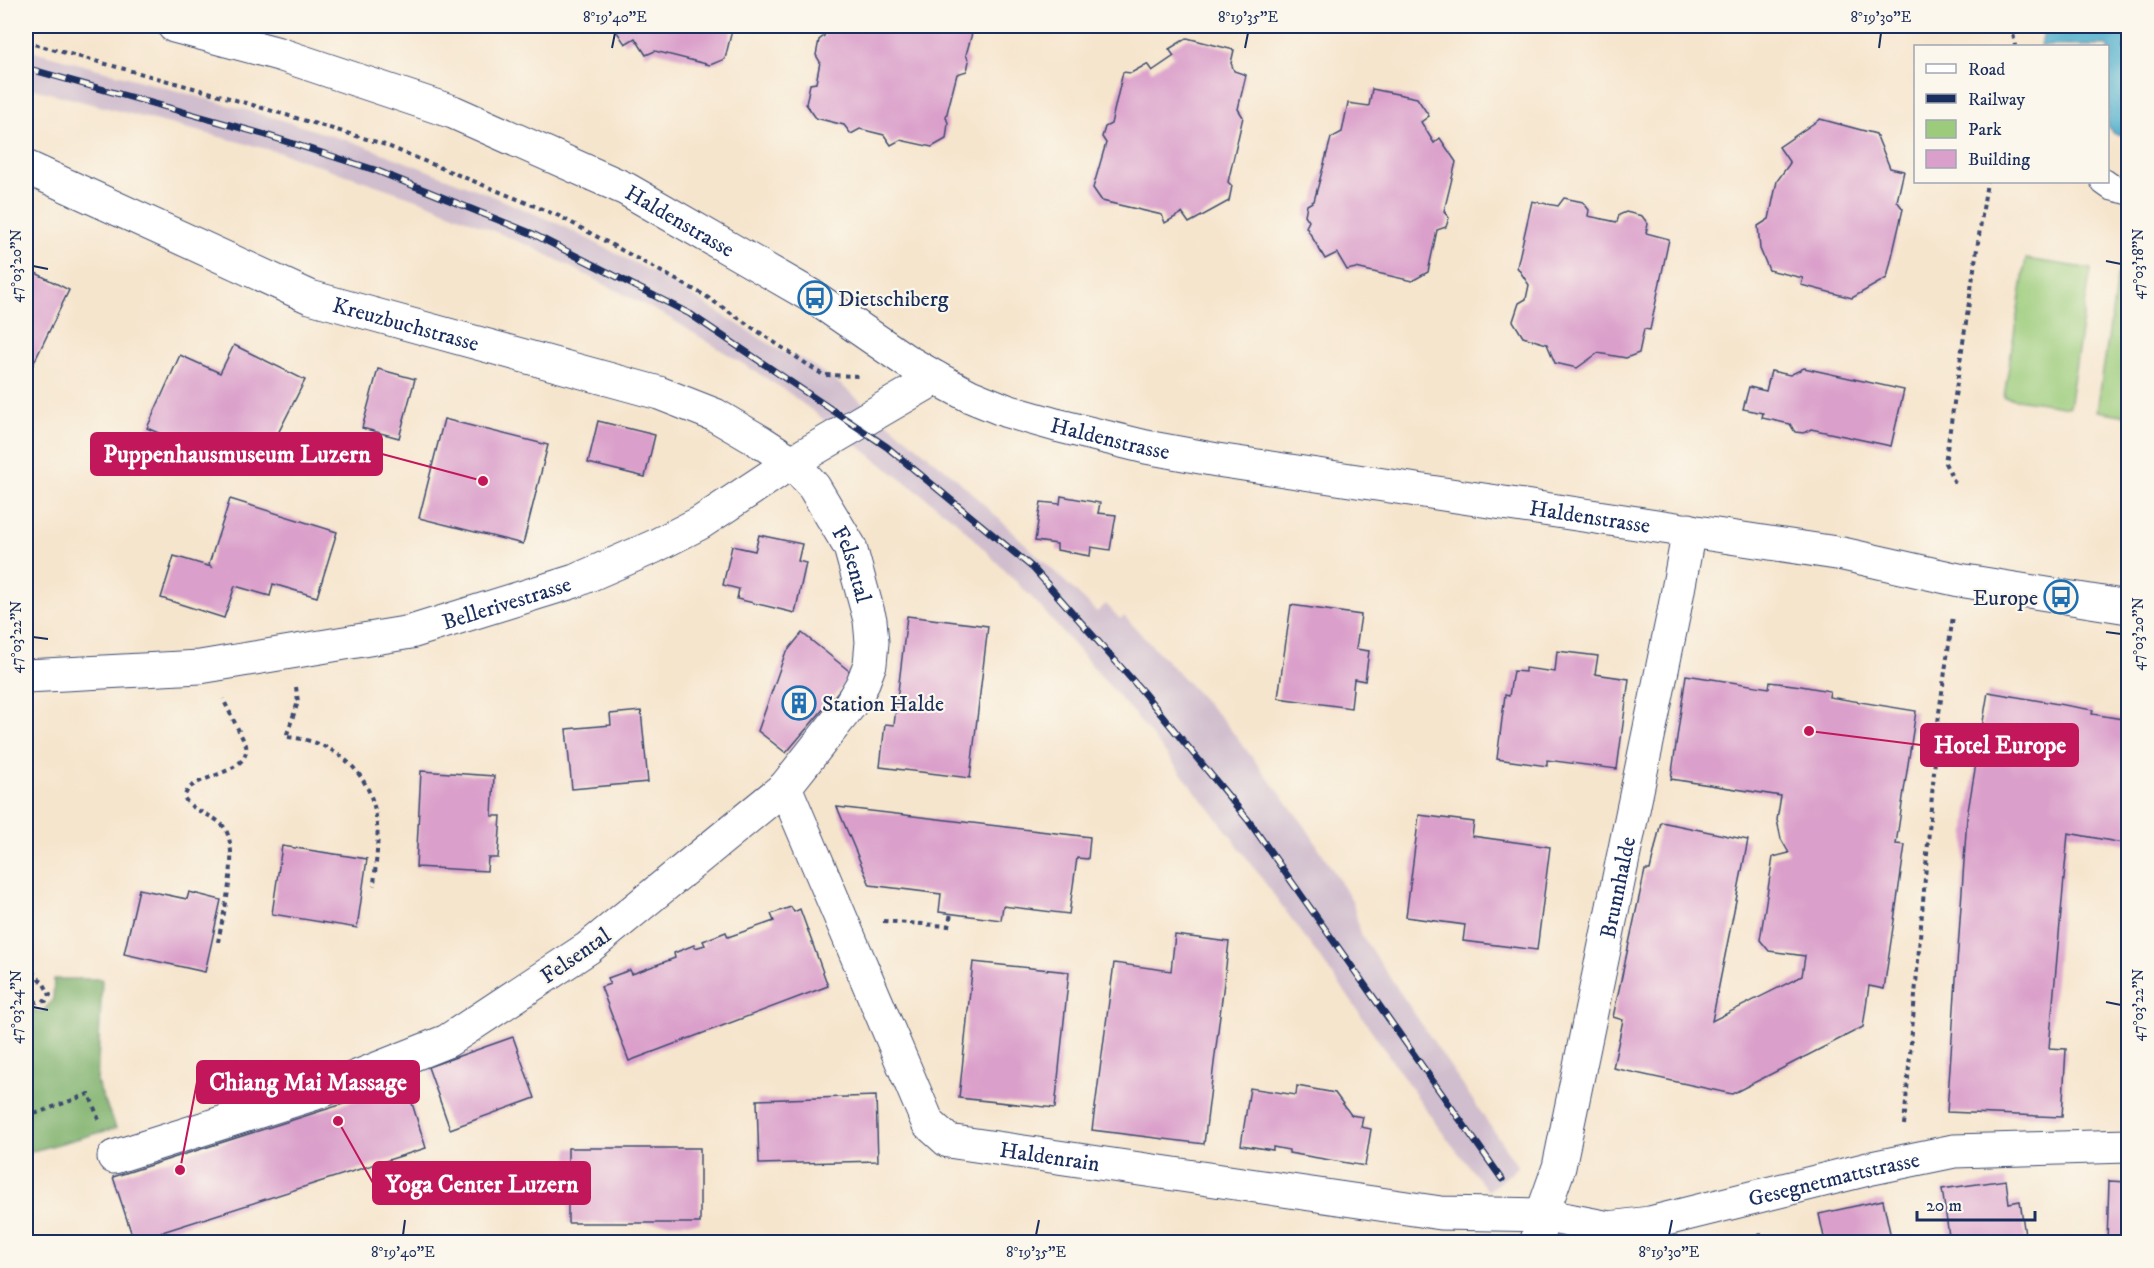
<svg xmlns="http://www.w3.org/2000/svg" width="2154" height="1268" font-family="'IM FELL DW Pica',serif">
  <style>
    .industrial { fill: #d0bdcd }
    .green { fill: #9ccc7b; stroke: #5c7e6c; stroke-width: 1.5 }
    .forest { fill: #7db06b; stroke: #4c7064; stroke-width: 1.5 }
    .water { fill: #4badca; stroke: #336e94; stroke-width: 1.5 }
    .building { fill: #da9fca }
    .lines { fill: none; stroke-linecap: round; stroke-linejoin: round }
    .pedestrian-casing { stroke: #3c4a6f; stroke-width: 28 }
    .minor-casing { stroke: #3c4a6f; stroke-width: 35 }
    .primary-casing { stroke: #3c4a6f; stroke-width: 35 }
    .path { stroke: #3c4a6f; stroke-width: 4; stroke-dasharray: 4.5 4.5; stroke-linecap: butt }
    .pedestrian { stroke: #fff; stroke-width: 26 }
    .minor { stroke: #fff; stroke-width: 33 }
    .primary { stroke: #fff; stroke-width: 33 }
    .rail-casing { stroke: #1b2f5e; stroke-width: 7 }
    .rail { stroke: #fbf7ec; stroke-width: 4.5; stroke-dasharray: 14; stroke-linecap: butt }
    .ticks { fill: none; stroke: #1b2f5e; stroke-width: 2 }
    .labels { text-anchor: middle; stroke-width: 4.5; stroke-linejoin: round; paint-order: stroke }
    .street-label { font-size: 22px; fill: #1b2f5e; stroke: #fbf7ec }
    .poi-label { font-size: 22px; fill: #1b2f5e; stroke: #fbf7ec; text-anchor: start }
    .leader { fill: none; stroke: #c2185b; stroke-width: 2 }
    .callout-dot { fill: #c2185b; stroke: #fbf7ec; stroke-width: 2 }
    .callout { fill: #c2185b; stroke: #c2185b; stroke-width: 2 }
    .callout-label { font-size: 24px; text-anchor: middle; font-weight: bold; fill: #fff }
    .neatline { fill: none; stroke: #1b2f5e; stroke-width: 2 }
    .ticks-label { font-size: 15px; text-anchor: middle; fill: #1b2f5e }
  </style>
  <rect width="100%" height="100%" fill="#fbf7ec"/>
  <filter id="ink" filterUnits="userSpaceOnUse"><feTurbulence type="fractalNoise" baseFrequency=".0167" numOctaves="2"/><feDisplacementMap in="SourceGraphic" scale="12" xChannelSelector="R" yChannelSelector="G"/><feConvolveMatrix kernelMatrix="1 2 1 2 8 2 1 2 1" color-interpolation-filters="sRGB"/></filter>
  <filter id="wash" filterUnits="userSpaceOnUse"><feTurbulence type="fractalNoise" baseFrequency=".008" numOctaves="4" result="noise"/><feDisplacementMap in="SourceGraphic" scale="24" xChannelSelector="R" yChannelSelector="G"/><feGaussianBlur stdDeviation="1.35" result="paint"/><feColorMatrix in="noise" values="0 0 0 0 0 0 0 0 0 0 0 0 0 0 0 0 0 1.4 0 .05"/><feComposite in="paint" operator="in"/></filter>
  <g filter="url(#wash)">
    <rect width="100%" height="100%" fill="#f6e5cd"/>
    <path class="industrial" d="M26,49l252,70 81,25 119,46 83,35 97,50 131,81 14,3 38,26 116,94 140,133 9,-8 14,15 4,-3 100,105 81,105 48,76 7,31 158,234 -30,24 -50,-64 -91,-132 -120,-164 -92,-116 -100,-114 -79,-80 -171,-131 -117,-73 -136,-70 -107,-45 -143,-49 -256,-66z"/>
    <g class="green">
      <path d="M2026,259l65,10 -22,138 -65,-10z"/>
      <path d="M2118,273l10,2v141l-31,-5z"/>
    </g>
    <path class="forest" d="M54,979h48l-5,104 19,45 -90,25v-144l16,3 11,-12z"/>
    <path class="water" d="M2045,26h83v110l-15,-3 -5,-6v-81h-67z"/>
    <g id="blocks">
      <g class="building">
        <path d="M459,26h21l-1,4z"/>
        <path d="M613,26h120l-8,33 -15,6 -55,-14 -9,4 -11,-17 -10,6z"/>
        <path d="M827,26h147l-8,29 3,6 -2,10 -10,3 -11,43 2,6 -2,16 -14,8 -32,-7 -9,5 -7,-10 -24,-6 -9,5 -7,-9 -28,-7 -10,-14 4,-20 6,-1 4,-21 -4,-7 3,-15 5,-4z"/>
        <path d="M1187,38l47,12 -3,13 3,8 12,4 -8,34 5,8 -15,65 4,4 -3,15 -40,22 -7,-10 -17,10 -3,-8 -60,-14 -9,-13 13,-45 -4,-6 3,-10 6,-3 12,-52 8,1 16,-9 5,7 22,-15 -5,-7z"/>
        <path d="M1372,89l45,9 12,18 -8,6 13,21 6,-5 16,24 -12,49 5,7 -3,9 -9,3 -9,42 -16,9 -56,-13 -9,2 -10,-17 -12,6 -19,-32 3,-6 -4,-6 2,-10 7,-4 17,-63 11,-6 6,-29 21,3z"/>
        <path d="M1820,119l56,15 14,34 14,3 -7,30 6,8 -16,69 -35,20 -51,-13 2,-7 -34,-8 -9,-21 -2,-23 11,-7 8,-38 13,-18 -11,-16z"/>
        <path d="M1564,198l19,4 6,8 -1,6 29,6 2,-7 7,-3 16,4 6,8 -2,9 23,6 -19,91 -6,-1 -5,24 -13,5 -28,-5 -21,15 -22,-5 -8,-19 -24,-7 -10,-16 6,-18 7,-4 3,-14 -12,-18 15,-66 26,5z"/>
        <path d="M26,268l43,22 -43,89z"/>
        <path d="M234,345l71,35 -38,75 -28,-13 -10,22 -82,-36 33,-73 40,18z"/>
        <path d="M1804,368l100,22 -13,56 -80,-17 -7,4 -9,-1 -5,-8 -28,-6 1,-5 -20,-4 6,-22 17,4 5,-20 19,4z"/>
        <path d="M378,369l37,10 -16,59 -37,-10z"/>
        <path d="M444,419l104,26 -25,99 -104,-26z"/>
        <path d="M598,421l57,14 -10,42 -57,-14z"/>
        <path d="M1061,496l39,7 -2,10 18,2 -6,35 -19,-3 -1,9 -33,-6v-6l-22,-3 6,-39 19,2z"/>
        <path d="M230,499l107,33 -20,65 -44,-13 -3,12 -35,-10 -11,32 -63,-20 13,-42 37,11 -2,-3z"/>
        <path d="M759,535l43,9 -4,17 8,2 -11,50 -58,-14 2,-10 -16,-4 9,-39 23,5z"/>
        <path d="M1291,605l70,10 -5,34 13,2 -4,30 -11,-2 -3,29 -73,-10z"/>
        <path d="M907,616l81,10 -18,152 -90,-11 5,-43 9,1z"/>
        <path d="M802,633l51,41 -67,79 -28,-22 27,-77z"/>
        <path d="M1557,651l41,5 -3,18 34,5 -12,90 -70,-9v6l-50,-7 8,-64 4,1 4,-25 12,1v-4l30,4z"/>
        <path d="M1686,675l83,13 1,-6 31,4 29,5 -1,6 87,14 -20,133 9,1 -21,144 -15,-3 -6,41 -131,67 -119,-26 10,-48 -10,-3 32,-147h5l11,-48 87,18 -36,181 90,-45 3,-20 -36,-5 -9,-11 13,-83 16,-4 -8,-14 -4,-19 4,-24 -110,-17z"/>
        <path d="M1988,692l105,18 -1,4 36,6v124l-60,-11 -19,215 17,1 -4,68 -115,-5 20,-295z"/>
        <path d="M641,711l7,71 -76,7 -6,-60 45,-4 -1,-11z"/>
        <path d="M421,771l73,5 -2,40h9l-3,42h-10l-1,13 -71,-4z"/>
        <path d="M837,807l253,30 -2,22 -11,-1 -8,56 -66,-8 -2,14 -62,-8 2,-18 -71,-9z"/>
        <path d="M1419,815l55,7 -2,14 78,11 -13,103 -74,-9 2,-16 -59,-8z"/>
        <path d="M282,846l85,13 -10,69 -85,-14z"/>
        <path d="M139,889l48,10 2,-7 32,8 -16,72 -81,-18z"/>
        <path d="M791,907l3,5 6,-3 28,77 -199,75 -28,-74 9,-3 -2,-6 22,-8 2,4 43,-16 -1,-5 20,-8 1,3 10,-3 -2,-4 23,-9 2,5 46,-16 -3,-7z"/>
        <path d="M1175,935l54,7 -25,202 -112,-14 22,-167 57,8z"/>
        <path d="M973,962l96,10 -14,136 -96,-10z"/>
        <path d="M513,1037l22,61 -85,31 -22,-62z"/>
        <path d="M406,1084l20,64 -292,93 -21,-64z"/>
        <path d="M1297,1086l38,7 16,22 12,2 -2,10 10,2 -6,37 -76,-13v-3l-16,-3v3l-32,-5 9,-57 46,7z"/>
        <path d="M876,1096l2,65 -119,3 -2,-64z"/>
        <rect x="568" y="1148" width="132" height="75"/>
        <path d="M2006,1180l3,23 11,-2 6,41h-76l-8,-53z"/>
        <path d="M2109,1181l19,1v60h-21z"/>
        <path d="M1883,1200l9,42h-67l-6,-28z"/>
        <path d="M1761,1234l2,8h-37z"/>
      </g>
    </g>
  </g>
  <g filter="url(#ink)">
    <use href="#blocks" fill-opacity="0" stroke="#3c4a6f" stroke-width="1.5"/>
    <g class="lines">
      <defs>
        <path id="pedestrian" d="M2104,182l7,5 17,4"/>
        <g id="minor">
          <path id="s1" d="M26,167l284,130 349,96 56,22 46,27 31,20 22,25 36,60 20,73 2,22 -2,22 -8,21 -12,20 -65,82 -197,161 -141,93 -131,52 -202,64"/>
          <path id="s2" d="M26,676l174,-9 211,-35 164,-51 78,-34 47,-24 92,-61 144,-84"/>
          <path id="s3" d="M785,787l143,336 20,18 493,72 101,2 67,13 41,-5 222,-55 82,-17 174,-5"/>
          <path id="s4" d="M1537,1242l5,-27 17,-48 115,-555 15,-82"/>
        </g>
        <g id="primary">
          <path id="s5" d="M174,26l105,28 174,58 173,77 189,109 90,62 31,18 34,18 37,15 49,14 90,22 71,13 626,94 116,26 169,27"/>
        </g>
      </defs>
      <use href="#pedestrian" class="pedestrian-casing"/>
      <use href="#minor" class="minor-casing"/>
      <use href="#primary" class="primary-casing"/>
      <g class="path">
        <path d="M2012,26l3,20"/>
        <path d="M2128,26l-6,26 6,1"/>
        <path d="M26,42l193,53 161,48 179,73 145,79 119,80 38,1"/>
        <path d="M1955,483l-10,-20 42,-281"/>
        <path d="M296,687l2,15 -12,35c50,3 88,37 91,89 2,19 -2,41 -3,60"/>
        <path d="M883,921l65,5 3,-12"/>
        <path d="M218,942c5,-28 23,-91 6,-115 -11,-14 -32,-14 -40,-30 2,-4 4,-9 8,-11 16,-12 58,-15 54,-41l-23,-46"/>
        <path d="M26,965l18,19 6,11 -4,6 -20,2"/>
        <path d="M26,1117l63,-23 11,29"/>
        <path d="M1904,1125l35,-412 14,-97"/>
      </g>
      <use href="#pedestrian" class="pedestrian"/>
      <use href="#minor" class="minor"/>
      <use href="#primary" class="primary"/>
      <defs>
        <path id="rail" d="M26,68l240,67 109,35 158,64 157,80 197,133 146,121 109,123 106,129 254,359"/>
      </defs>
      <use href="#rail" class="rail-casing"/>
      <use href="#rail" class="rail"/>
    </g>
  </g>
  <path class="ticks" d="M612,48l3,-15M1245,48l3,-15M1879,48l2,-15M2106,261l15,3M33,266l15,3M2106,632l15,2M33,637l15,2M2106,1002l15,3M33,1007l15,3M403,1235l2,-15M1036,1235l3,-15M1669,1235l3,-15"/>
  <defs>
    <symbol id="bus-ring" viewBox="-11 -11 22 22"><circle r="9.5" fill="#fbf7ec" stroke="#1f6fb2" stroke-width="1.5"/><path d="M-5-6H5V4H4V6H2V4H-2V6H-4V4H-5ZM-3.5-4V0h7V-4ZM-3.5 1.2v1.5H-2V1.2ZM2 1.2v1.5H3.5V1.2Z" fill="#1f6fb2"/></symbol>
    <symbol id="building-ring" viewBox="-11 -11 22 22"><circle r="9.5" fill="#fbf7ec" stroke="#1f6fb2" stroke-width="1.5"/><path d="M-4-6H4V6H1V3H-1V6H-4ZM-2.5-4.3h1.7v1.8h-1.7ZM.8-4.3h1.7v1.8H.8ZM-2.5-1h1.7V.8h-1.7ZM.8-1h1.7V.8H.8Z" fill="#1f6fb2"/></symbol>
  </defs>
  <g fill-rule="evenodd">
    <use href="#bus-ring" x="796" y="279" width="38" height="38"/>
    <use href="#bus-ring" x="2042" y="578" width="38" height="38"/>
    <use href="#building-ring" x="780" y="684" width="38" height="38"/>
  </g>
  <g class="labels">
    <g class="street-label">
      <text dy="8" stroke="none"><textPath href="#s5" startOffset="544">Haldenstrasse</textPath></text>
      <text dy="8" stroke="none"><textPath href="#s1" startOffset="412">Kreuzbuchstrasse</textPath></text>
      <text dy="8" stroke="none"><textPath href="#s5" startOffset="1030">Haldenstrasse</textPath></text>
      <text dy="8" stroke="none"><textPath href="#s5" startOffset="1516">Haldenstrasse</textPath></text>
      <text dy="8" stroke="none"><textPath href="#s1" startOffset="945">Felsental</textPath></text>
      <text dy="8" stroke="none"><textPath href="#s2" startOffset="488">Bellerivestrasse</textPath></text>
      <text dy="8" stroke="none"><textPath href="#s4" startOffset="364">Brunnhalde</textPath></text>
      <text transform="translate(575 955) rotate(-35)" y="8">Felsental</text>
      <text dy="8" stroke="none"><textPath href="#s3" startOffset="495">Haldenrain</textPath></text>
      <text dy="8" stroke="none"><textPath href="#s3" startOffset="1290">Gesegnetmattstrasse</textPath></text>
    </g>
    <g class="poi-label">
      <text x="838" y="306">Dietschiberg</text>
      <text x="2038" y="605" text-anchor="end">Europe</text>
      <text x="822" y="711">Station Halde</text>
    </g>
  </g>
  <path class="leader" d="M483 481L382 454M1809 731L1921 745M180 1170L197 1082M338 1121L373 1183"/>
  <g class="callout-dot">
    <circle cx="483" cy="481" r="6"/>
    <circle cx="1809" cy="731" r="6"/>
    <circle cx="180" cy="1170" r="6"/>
    <circle cx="338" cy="1121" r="6"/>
  </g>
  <g class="callout">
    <rect x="91" y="433" width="291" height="42" rx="6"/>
    <rect x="1921" y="724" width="157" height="42" rx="6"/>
    <rect x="197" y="1061" width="222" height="42" rx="6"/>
    <rect x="373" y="1162" width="217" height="42" rx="6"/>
  </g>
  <g class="callout-label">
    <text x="237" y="462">Puppenhausmuseum Luzern</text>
    <text x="2000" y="753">Hotel Europe</text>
    <text x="308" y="1090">Chiang Mai Massage</text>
    <text x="482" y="1192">Yoga Center Luzern</text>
  </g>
  <rect width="2154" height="1268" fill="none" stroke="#fbf7ec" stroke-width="66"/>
  <rect x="1914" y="45" width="195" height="138" fill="#fbf7ec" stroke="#a1a7b3" stroke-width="1.5"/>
  <rect x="1926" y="64" width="30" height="9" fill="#ffffff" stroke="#a1a7b3" stroke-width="1.5"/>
  <text x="1968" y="75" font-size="18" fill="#1b2f5e">Road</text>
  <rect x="1926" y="94" width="30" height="9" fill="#1b2f5e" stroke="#a1a7b3" stroke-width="1.5"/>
  <text x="1968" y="105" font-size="18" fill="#1b2f5e">Railway</text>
  <rect x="1926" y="120" width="30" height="18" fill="#9ccc7b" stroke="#a1a7b3" stroke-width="1.5"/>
  <text x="1968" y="135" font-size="18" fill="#1b2f5e">Park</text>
  <rect x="1926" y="150" width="30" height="18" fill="#da9fca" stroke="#a1a7b3" stroke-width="1.5"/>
  <text x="1968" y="165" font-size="18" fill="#1b2f5e">Building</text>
  <path d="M1917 1211v9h118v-9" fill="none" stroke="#1b2f5e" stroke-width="3"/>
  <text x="1926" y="1211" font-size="18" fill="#1b2f5e" stroke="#fbf7ec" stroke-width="4.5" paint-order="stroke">20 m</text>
  <rect x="33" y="33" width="2088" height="1202" class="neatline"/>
  <g class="ticks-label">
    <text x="615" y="22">8°19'40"E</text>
    <text x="1248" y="22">8°19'35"E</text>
    <text x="1881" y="22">8°19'30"E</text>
    <text transform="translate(2138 264) rotate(-90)" y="5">47°03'18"N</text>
    <text transform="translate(16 266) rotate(-90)" y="5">47°03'20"N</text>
    <text transform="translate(2138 634) rotate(-90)" y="5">47°03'20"N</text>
    <text transform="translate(16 637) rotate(-90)" y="5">47°03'22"N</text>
    <text transform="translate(2138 1005) rotate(-90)" y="5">47°03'22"N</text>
    <text transform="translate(16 1007) rotate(-90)" y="5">47°03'24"N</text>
    <text x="403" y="1257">8°19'40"E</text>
    <text x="1036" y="1257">8°19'35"E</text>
    <text x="1669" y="1257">8°19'30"E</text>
  </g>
</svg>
